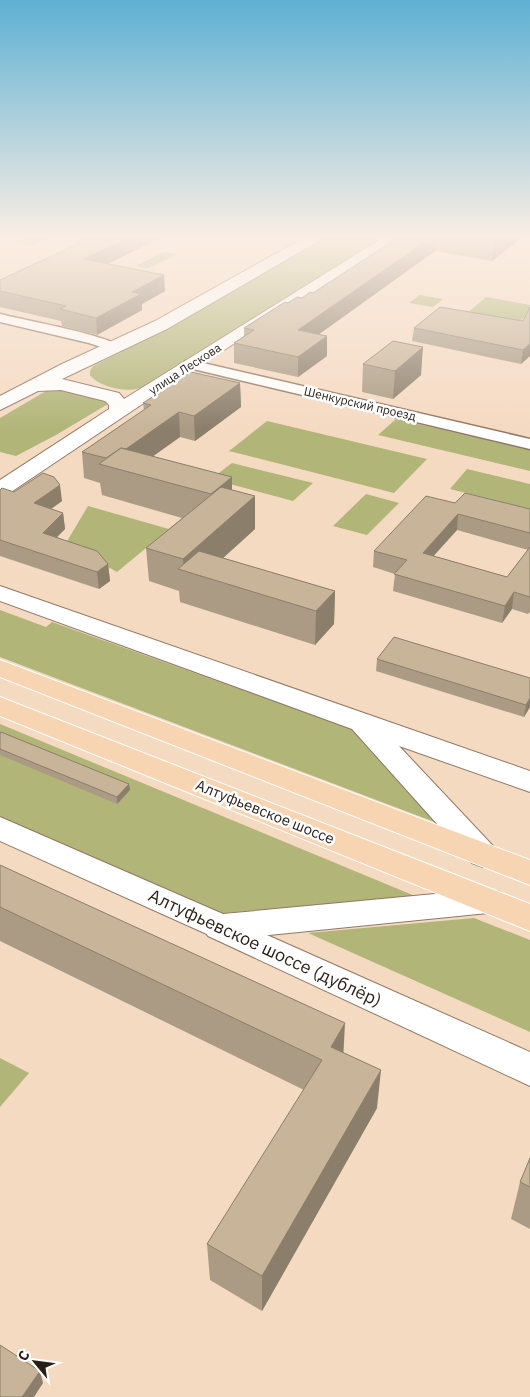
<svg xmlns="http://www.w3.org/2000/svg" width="530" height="1397" font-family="'IBM Plex Sans',sans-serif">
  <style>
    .green { fill: #b1b578 }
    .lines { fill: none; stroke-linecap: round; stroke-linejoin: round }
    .minor-casing { stroke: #907863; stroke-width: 3 }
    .tertiary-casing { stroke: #907863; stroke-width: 2 }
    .secondary-casing { stroke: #907863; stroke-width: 2 }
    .primary-casing { stroke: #fff; stroke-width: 2 }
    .minor { fill: #fff; fill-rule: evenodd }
    .tertiary { fill: #fff; fill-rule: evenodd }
    .secondary { fill: #fff; fill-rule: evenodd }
    .primary { fill: #f7d5b2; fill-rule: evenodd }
    .wall { fill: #ab9b84; fill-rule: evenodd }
    .shaded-wall { fill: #8b7e6b }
    .building { fill: #c7b499; stroke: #8b7e6b }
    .labels { text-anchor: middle; stroke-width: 5; stroke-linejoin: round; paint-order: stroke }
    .far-street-label { font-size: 12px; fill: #281f16; stroke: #fff }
    .street-label { font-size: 15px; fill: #281f16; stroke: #fff }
    .near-street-label { font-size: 18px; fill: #281f16; stroke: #fff }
  </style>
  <rect width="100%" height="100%" fill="#f5dac2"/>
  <g class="green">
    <path d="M37,235h23l-29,11 -15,-3z"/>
    <path d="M330,235h55l-245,153c-13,5 -41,-1 -50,-13v-4l3,-5 76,-38z"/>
    <path d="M164,252l13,2 -28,14 -13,-2z"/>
    <path d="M420,295l23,4 -10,8 -24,-4z"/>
    <path d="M486,297l44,8v7l-15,14 -51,-10z"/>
    <path d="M57,388l43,8 8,8 -52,31 -40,21 -16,-4v-34l46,-27z"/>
    <path d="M396,419l134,31v21l-152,-36z"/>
    <path d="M267,421l160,38 -33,34 -165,-42z"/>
    <path d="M232,463l81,20 -20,18 -82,-22z"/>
    <path d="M467,469l63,15v25l-80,-20z"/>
    <path d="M366,494l33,9 -32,32 -34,-9z"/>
    <path d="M88,506l81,23 -52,43 -51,-29z"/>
    <path d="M0,610l46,17 6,-5 305,109 80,92 -437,-166z"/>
    <path d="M0,724l415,172 -200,18 -215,-97z"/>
    <path d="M474,918l56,22v92l-222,-99z"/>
    <path d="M0,1058l29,15 -29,34z"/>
  </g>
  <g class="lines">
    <defs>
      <g id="minor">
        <path d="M0,314c19,5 112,22 120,33l-2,3 -5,1 -24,-8 -89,-21z"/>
        <path d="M190,360l340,79v10l-345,-82 -2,-3 2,-3z"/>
      </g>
      <path id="tertiary" d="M220,914l310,138v34l-322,-150 -5,-9 5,-9z"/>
      <g id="secondary">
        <path d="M309,235h17l-2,3 -157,91 -105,50 57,14 5,6 263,-164h16l-207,133 -188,126 -8,1v-15l109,-71v-4l-4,-4 -44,-11 -23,1 -38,19v-14l62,-32 93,-43z"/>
        <path d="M0,586l530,185v21l-131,-46 95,101 5,8 -5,8 -11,4 -11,-4 -120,-134 -352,-128z"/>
        <path d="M0,817l223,97 265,-25 12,3 5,9 -5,9 -12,3 -268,27 -220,-99z"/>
      </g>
      <g id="primary">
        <path d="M0,660l530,200v25l-530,-208z"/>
        <path d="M0,697l530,207v27l-530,-215z"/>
      </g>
    </defs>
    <use href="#minor" class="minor-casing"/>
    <use href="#tertiary" class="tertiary-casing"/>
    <use href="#secondary" class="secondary-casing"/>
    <use href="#primary" class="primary-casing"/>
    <use href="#minor" class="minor"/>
    <use href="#tertiary" class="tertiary"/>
    <use href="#secondary" class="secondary"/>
    <use href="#primary" class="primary"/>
  </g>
  <g class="wall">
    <path d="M77,235h89l-58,29 57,27 -23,13v6l-45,25 -35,-9 -1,-5 -61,-14v-27l78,-36z"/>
    <path d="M402,235h123l-33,26 -57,-10 -116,83 8,22 -29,21 -64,-14v-20l10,-7v-8l44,-25 25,-10z"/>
    <path d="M530,307v49l-9,8 -109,-23 2,-13 109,-7z"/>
    <path d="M363,364l58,11 -28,24 -31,-7z"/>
    <path d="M240,383l1,24 -46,34 -15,-4 -27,19 79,34 23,6v33l-32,29 112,33 -1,33 -19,21 -135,-43 -1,-11 -30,-10 -3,-33 36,-30 -80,-23 -2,-12 -16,-5 -2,-26 62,-42 -1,-7z"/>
    <path d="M0,490l62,11 -11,8 12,4 2,16 -8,8 51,27 2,17 -11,8 -99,-33z"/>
    <path d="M455,503l75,6v103l-2,2 -16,-5 -10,14 -109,-32 2,-17 -22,-7 1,-16zM457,530l71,20 -21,27 -74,-21z"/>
    <path d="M377,659l153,19v29l-6,10 -148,-46z"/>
    <path d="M0,733l130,57 -13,14 -117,-49z"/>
    <path d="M0,865l344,188 33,55 -115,203 -52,-31 -3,-36 97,-154 -304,-149z"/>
    <path d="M530,1158v71l-19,-10 9,-37z"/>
  </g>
  <g class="shaded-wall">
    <path d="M134,235h32l-81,40 -1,-16z"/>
    <path d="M435,235h1l-1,16 -138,99 1,-20z"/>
    <path d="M505,235h20l-33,26 2,-18z"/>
    <path d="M164,275l1,16 -23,13v6l-45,25 -1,-17 36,-26z"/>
    <path d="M327,336v20l-29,21v-20z"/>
    <path d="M530,344v12l-9,8 2,-14z"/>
    <path d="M423,347l-2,28 -28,24 2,-28z"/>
    <path d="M240,383l1,24 -46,34 -1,-25z"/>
    <path d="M179,412l1,25 -49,35 -21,-12z"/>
    <path d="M232,477v32l-21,-15z"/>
    <path d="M60,485l2,16 -25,18 -3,-16z"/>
    <path d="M255,496v33l-53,48 -18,-6 -1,-12z"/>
    <path d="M63,513l2,16 -20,20 -2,-16z"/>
    <path d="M458,514l-1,16 -36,40 2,-17z"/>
    <path d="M108,564l2,17 -11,8 -2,-17z"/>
    <path d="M335,591l-1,33 -19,21 1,-34z"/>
    <path d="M514,592l-2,17 -10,14 3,-17z"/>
    <path d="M530,698v9l-6,10 2,-12z"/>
    <path d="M129,784l1,6 -13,14v-7z"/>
    <path d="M345,1023l-2,38 -12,-14z"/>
    <path d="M381,1070l-4,38 -115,203v-35z"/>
    <path d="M40,1371l3,12 -9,14h-12z"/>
  </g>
  <g class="building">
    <path d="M94,235h40l-50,24 80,16 -32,17 9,2 -45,24 -36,-9 6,-3 -66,-15v-11l97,-45z"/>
    <path d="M402,235h33l-137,95 29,6 -29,21 -64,-14 20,-13 -10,-2 41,-26 3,1 9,-6 5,1 8,-6 3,1z"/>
    <path d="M441,235h64l-11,8z"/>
    <path d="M440,307l83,14 7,-14v37l-7,6 -109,-22z"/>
    <path d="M393,341l30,6 -28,24 -32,-7z"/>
    <path d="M191,372l49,11 -46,33 -15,-4 -53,37 -5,-1 -15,10 -24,-6 69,-47 -8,-2z"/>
    <path d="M121,448l111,29 -21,17 -112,-30z"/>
    <path d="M43,473l11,4 6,8 -26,18 29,10 -20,20 54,18 11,13 -11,8 -97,-32v-50l2,-2 12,4z"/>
    <path d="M221,487l34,9 -72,63 -37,-11z"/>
    <path d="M465,493l65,16v24l-72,-19 -35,39 84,24 23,-30v50l-16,-5 -9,14 -111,-32 13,-14 -33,-9 52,-55 29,7z"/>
    <path d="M199,551l136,40 -19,20 -138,-42z"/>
    <path d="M394,637l136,41v20l-4,7 -149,-46z"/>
    <path d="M1,732l128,52 -12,13 -117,-48v-16z"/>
    <path d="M0,865l345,158 -14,24 50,23 -119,206 -55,-32 115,-184 -322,-153z"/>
    <path d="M530,1158v29l-10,-5z"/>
    <path d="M0,1345l40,26 -18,26h-22z"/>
  </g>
  <linearGradient id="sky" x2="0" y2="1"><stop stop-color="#5eb0d3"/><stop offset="0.55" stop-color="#faeee4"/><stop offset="1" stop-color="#faeee4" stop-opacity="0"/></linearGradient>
  <rect width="530" height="430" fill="url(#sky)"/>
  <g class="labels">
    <g class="far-street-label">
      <text transform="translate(185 369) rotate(-33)" y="4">улица Лескова</text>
      <text transform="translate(360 404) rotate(13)" y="4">Шенкурский проезд</text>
    </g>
    <g class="street-label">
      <text transform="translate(265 812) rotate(22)" y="5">Алтуфьевское шоссе</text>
    </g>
    <g class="near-street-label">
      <text transform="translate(265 948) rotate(25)" y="6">Алтуфьевское шоссе (дублёр)</text>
    </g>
  </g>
  <g transform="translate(35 1362) rotate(299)" stroke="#ffffff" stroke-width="4" paint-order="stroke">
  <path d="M0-4L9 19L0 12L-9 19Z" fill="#281f16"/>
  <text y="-8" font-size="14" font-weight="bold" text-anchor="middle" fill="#281f16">С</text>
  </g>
</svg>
